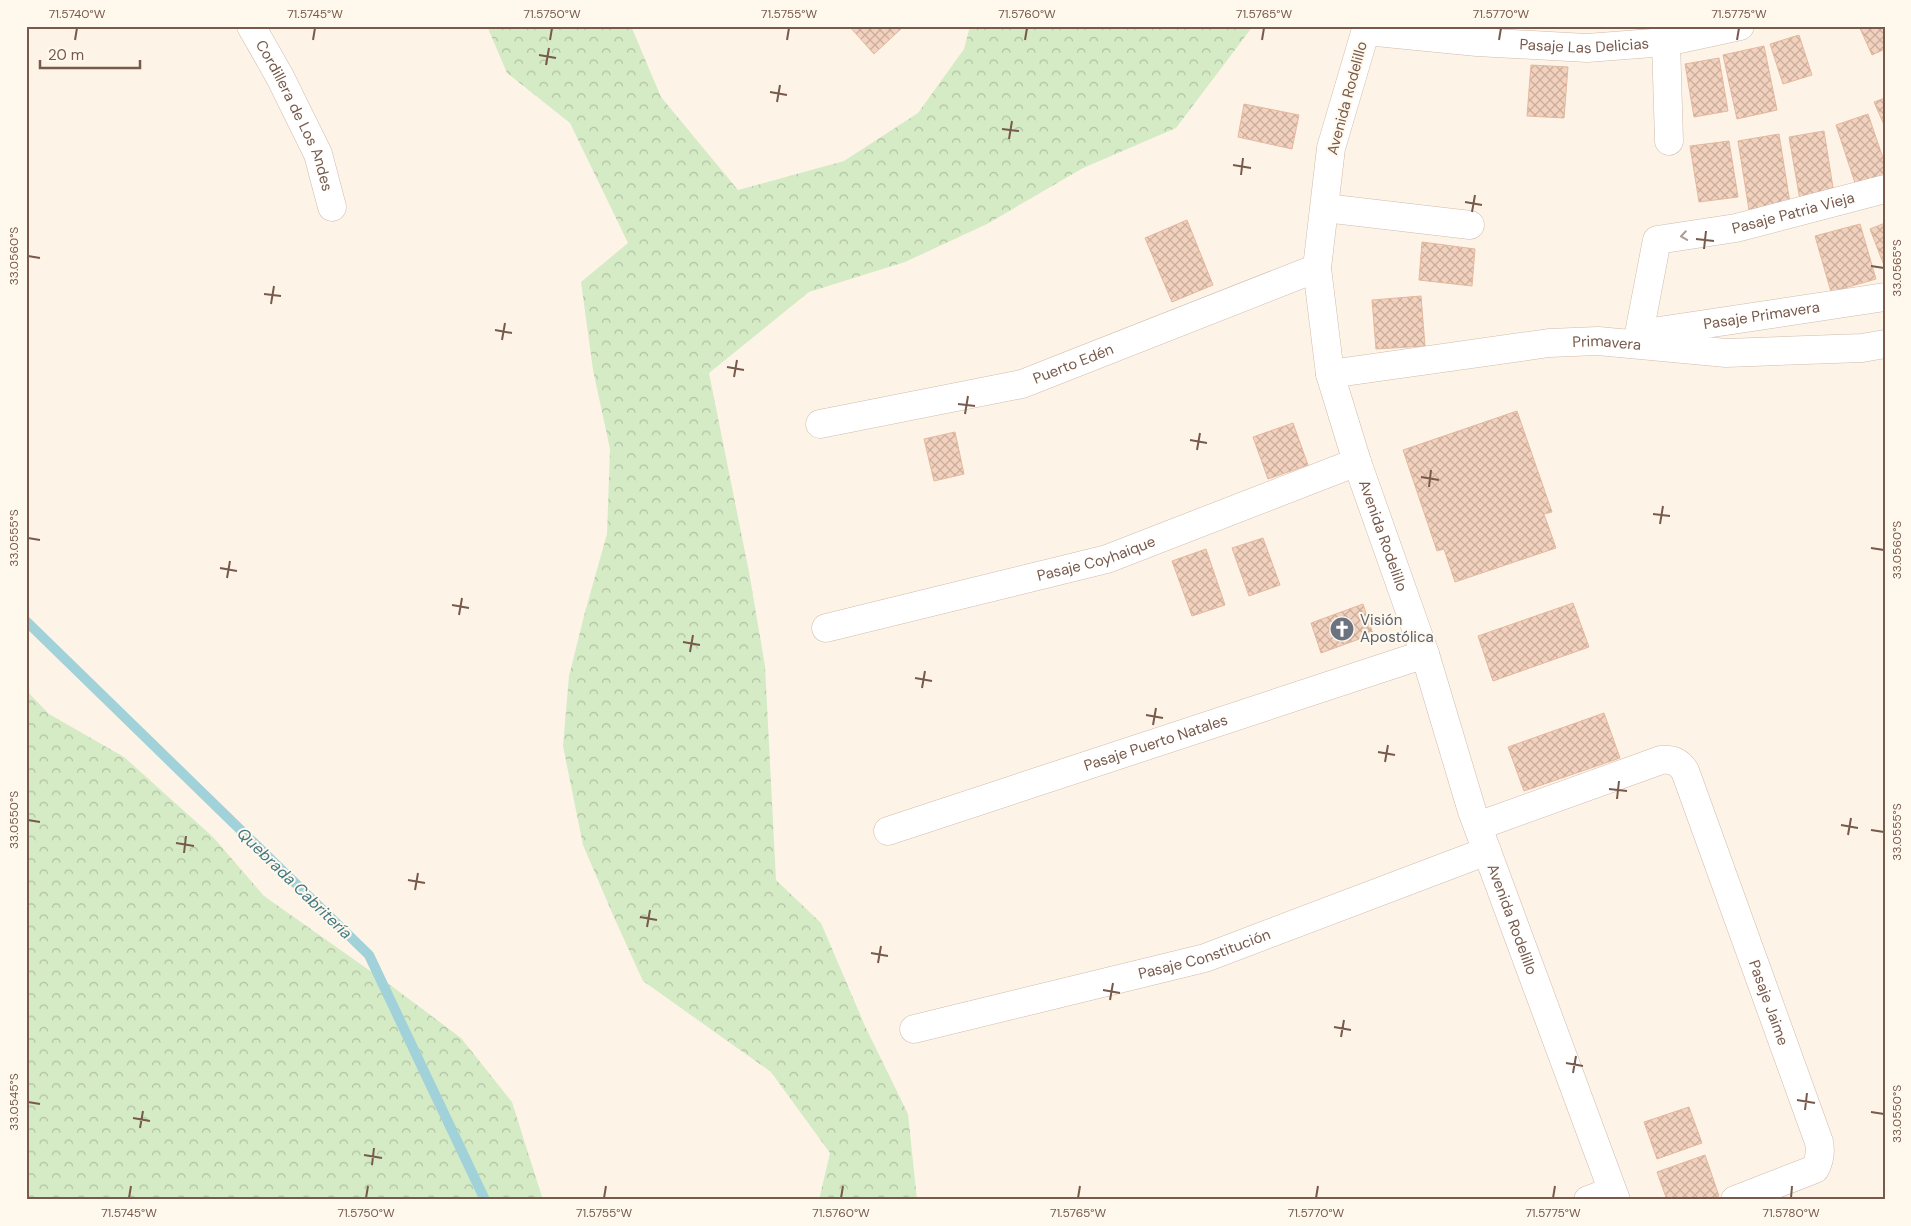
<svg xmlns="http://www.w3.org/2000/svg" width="1911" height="1226" font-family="'DM Sans',sans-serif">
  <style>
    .forest { fill: url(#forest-crowns) }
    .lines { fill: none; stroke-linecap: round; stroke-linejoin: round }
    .stream { stroke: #a1d1d9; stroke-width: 10 }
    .building { fill: url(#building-cross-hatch); stroke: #e5b89e }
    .minor-casing { stroke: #cfbbad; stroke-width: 29 }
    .minor { stroke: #fff; stroke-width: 28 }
    .oneway { stroke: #ad9c93 }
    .ticks { fill: none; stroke: #775a4b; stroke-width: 2 }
    .labels { text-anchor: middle; stroke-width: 4; stroke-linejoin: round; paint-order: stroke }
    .street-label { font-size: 15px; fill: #775a4b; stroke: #fff8ed }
    .worship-label { font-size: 15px; fill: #5b616d; stroke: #fff8ed; text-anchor: start }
    .water-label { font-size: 16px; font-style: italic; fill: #417983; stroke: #fff8ed }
    .neatline { fill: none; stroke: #775a4b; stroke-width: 2 }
    .ticks-label { font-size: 12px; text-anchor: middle; fill: #775a4b }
  </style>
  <defs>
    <pattern id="forest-crowns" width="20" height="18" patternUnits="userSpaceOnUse" patternTransform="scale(1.25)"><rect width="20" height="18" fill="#d4ebc5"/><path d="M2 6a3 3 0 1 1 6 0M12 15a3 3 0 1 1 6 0" fill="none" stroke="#b1c1a2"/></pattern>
    <pattern id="building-cross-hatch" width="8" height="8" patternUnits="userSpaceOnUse" patternTransform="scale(1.25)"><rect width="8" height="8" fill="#f2d2be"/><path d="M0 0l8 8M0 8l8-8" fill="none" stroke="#c9ad9c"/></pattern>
  </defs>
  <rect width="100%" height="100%" fill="#fdf4e7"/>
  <g class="forest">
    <path d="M487,26h144l30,71 77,93 106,-29 74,-48 46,-64 6,-23h283l-77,102 -93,40 -96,56 -82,38 -96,30 -100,81 40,199 16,94 11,214 45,43 44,103 43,88 9,86h-98l11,-47 -59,-81 -128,-91 -30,-66 -30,-70 -20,-99 6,-70 16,-64 22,-78 3,-85 -17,-79 -12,-88 47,-39 -58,-120 -63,-50z"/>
    <path d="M26,690l23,24 75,43 89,80 51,59 129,91 68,51 51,64 31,98h-517z"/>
  </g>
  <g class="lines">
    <path class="stream" d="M26,621l343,334 116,245"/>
  </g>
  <g class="building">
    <path d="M849,26h55l-30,28z"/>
    <path d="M1859,26h26v23l-13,6z"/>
    <path d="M1799,35l13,40 -29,9 -13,-40z"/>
    <path d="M1764,46l13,64 -40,9 -14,-64z"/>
    <path d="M1719,58l9,53 -34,6 -9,-53z"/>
    <path d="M1531,65l37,2 -4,51 -37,-2z"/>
    <path d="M1885,98v29l-11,-25z"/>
    <path d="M1244,104l55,11 -7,34 -54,-12z"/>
    <path d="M1868,114l17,50v13l-29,9 -20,-61z"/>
    <path d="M1824,131l10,63 -34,6 -11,-63z"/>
    <path d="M1779,134l11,69 -41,7 -11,-69z"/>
    <path d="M1729,141l9,56 -39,5 -9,-56z"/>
    <path d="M1187,220l26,65 -41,17 -27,-64z"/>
    <path d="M1885,223v45l-15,-39z"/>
    <path d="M1860,224l16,55 -45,13 -16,-56z"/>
    <path d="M1422,242l53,7 -3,37 -53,-6z"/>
    <path d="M1421,296l4,50 -49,3 -4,-49z"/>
    <path d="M1517,411l35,101 -8,2 12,34 -101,34 -11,-33 -7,2 -34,-101z"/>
    <path d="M1293,423l15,42 -40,14 -15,-42z"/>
    <path d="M955,432l9,42 -30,7 -10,-42z"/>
    <path d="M1263,538l17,47 -31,11 -17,-48z"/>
    <path d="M1206,549l19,56 -33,11 -20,-55z"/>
    <path d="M1573,603l16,44 -96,34 -15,-45z"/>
    <path d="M1363,604l10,30 -52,19 -10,-30z"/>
    <path d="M1604,713l16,45 -96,33 -16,-44z"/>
    <path d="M1689,1107l13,36 -45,16 -13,-37z"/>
    <path d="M1705,1155l14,41 -11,4h-41l-10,-28z"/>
  </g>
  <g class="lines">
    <defs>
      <g id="minor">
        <path id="s1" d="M251,26l29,51 38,77 14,53"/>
        <path id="s2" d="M1367,26l-36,122 -14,120 13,106 27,88 68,192 47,157 144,389"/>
        <path id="s3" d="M1366,31l111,11 110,6 79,-6 74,-16"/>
        <path d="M1666,42l3,99"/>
        <path d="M1325,208l145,17"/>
        <path id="s4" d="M1639,334l246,-37"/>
        <path id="s5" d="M1637,344l20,-104 79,-12 149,-39"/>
        <path id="s6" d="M1330,374l219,-31 49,-2 128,12 136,-5 23,-4"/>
        <path id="s7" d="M820,424l202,-40 295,-116"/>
        <path id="s8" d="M826,628l281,-69 250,-97"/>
        <path id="s9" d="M1478,826l183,-66c12,-1 18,2 24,11l134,371c2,10 1,18 -4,27l-80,31"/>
        <path id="s10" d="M888,831l537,-177"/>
        <path id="s11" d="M914,1029l291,-71 282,-107"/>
        <path d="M1588,1200l24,-9"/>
      </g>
    </defs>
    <use href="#minor" class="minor-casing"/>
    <use href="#minor" class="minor"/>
  </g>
  <defs><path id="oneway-chevron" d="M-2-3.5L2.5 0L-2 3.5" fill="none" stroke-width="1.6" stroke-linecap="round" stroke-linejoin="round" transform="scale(1.25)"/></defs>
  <use class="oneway" href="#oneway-chevron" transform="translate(1684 236) rotate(171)"/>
  <path class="ticks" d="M75,40l2,-12M313,40l2,-12M550,40l2,-12M787,40l2,-12M1025,40l2,-12M1262,40l2,-12M1499,40l2,-12M1737,40l2,-12M539,55l17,3M546,65l3,-17M770,92l17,3M777,102l3,-17M1002,129l17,2M1009,139l3,-18M1233,165l18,3M1241,175l2,-17M1465,202l17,3M1472,212l3,-17M1696,239l18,2M1704,249l2,-18M28,256l12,2M1871,266l13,2M264,294l17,2M271,304l3,-18M495,330l17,3M502,340l3,-17M727,367l17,3M734,377l3,-17M958,404l17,2M965,414l3,-18M1190,440l17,3M1197,450l3,-17M1421,477l18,3M1429,487l2,-17M1653,514l17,2M1660,524l3,-18M28,538l12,2M1871,548l13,2M220,568l17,3M227,578l3,-17M452,605l17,3M459,615l3,-17M683,642l17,3M690,652l3,-17M915,678l17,3M922,688l3,-17M1146,715l17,3M1153,725l3,-17M1378,752l17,3M1385,762l3,-17M1609,789l18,2M1617,799l2,-18M28,820l12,2M1841,825l17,3M1871,830l13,2M1848,835l3,-17M176,843l18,3M184,853l2,-17M408,880l17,3M415,890l3,-17M640,917l17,3M647,927l3,-17M871,953l17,3M878,963l3,-17M1103,990l17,3M1110,1000l3,-17M1334,1027l17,3M1341,1037l3,-17M1566,1063l17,3M1573,1073l3,-17M1797,1100l18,3M28,1102l12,2M1805,1110l2,-17M1871,1112l13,2M133,1118l17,3M140,1128l3,-17M364,1155l18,3M372,1165l2,-17M129,1198l2,-12M366,1198l2,-12M604,1198l2,-12M841,1198l2,-12M1078,1198l2,-12M1316,1198l2,-12M1553,1198l2,-12M1791,1198l1,-12"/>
  <defs>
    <symbol id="church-disc" viewBox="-11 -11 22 22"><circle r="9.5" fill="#6b7280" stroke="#fff8ed"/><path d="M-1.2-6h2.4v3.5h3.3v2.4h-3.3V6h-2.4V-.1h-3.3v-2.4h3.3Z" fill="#fff"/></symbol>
  </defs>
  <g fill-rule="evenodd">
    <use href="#church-disc" x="1328" y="615" width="28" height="28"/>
  </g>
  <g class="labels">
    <g class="street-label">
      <text dy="5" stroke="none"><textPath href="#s3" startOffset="219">Pasaje Las Delicias</textPath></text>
      <text transform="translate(1347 98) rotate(-75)" y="5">Avenida Rodelillo</text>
      <text dy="5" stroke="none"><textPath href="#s1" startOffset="100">Cordillera de Los Andes</textPath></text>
      <text dy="5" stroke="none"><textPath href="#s5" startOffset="245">Pasaje Patria Vieja</textPath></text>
      <text dy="5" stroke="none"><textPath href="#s4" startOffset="124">Pasaje Primavera</textPath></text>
      <text dy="5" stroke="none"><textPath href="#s6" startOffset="279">Primavera</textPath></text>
      <text dy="5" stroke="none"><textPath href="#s7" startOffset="261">Puerto Edén</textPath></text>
      <text dy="5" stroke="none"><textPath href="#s2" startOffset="525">Avenida Rodelillo</textPath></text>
      <text dy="5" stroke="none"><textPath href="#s8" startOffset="279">Pasaje Coyhaique</textPath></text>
      <text dy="5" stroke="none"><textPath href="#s10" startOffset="282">Pasaje Puerto Natales</textPath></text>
      <text dy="5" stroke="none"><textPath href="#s2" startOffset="930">Avenida Rodelillo</textPath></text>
      <text dy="5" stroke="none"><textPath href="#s11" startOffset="300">Pasaje Constitución</textPath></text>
      <text dy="5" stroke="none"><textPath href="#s9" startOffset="469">Pasaje Jaime</textPath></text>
    </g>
    <g class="worship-label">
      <text x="1360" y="625">Visión<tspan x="1360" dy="17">Apostólica</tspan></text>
    </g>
    <g class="water-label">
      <text transform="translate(295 883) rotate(44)" y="6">Quebrada Cabritería</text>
    </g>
  </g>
  <rect width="1911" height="1226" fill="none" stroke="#fff8ed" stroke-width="55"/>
  <path d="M40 60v8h100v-8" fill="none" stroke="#775a4b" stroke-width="2.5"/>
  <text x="48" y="60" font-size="15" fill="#775a4b" stroke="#fff8ed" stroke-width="4" paint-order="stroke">20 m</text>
  <rect x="28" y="28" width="1856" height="1170" class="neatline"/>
  <g class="ticks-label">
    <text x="77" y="18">71.5740°W</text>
    <text x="315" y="18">71.5745°W</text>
    <text x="552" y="18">71.5750°W</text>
    <text x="789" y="18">71.5755°W</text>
    <text x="1027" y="18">71.5760°W</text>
    <text x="1264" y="18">71.5765°W</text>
    <text x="1501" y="18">71.5770°W</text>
    <text x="1739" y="18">71.5775°W</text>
    <text transform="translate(14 256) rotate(-90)" y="4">33.0560°S</text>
    <text transform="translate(1897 268) rotate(-90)" y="4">33.0565°S</text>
    <text transform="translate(14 538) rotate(-90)" y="4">33.0555°S</text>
    <text transform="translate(1897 550) rotate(-90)" y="4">33.0560°S</text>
    <text transform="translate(14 820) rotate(-90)" y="4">33.0550°S</text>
    <text transform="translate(1897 832) rotate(-90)" y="4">33.0555°S</text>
    <text transform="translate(14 1102) rotate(-90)" y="4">33.0545°S</text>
    <text transform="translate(1897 1114) rotate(-90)" y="4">33.0550°S</text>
    <text x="129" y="1217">71.5745°W</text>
    <text x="366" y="1217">71.5750°W</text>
    <text x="604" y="1217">71.5755°W</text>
    <text x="841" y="1217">71.5760°W</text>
    <text x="1078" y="1217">71.5765°W</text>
    <text x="1316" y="1217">71.5770°W</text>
    <text x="1553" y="1217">71.5775°W</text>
    <text x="1791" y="1217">71.5780°W</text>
  </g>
</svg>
